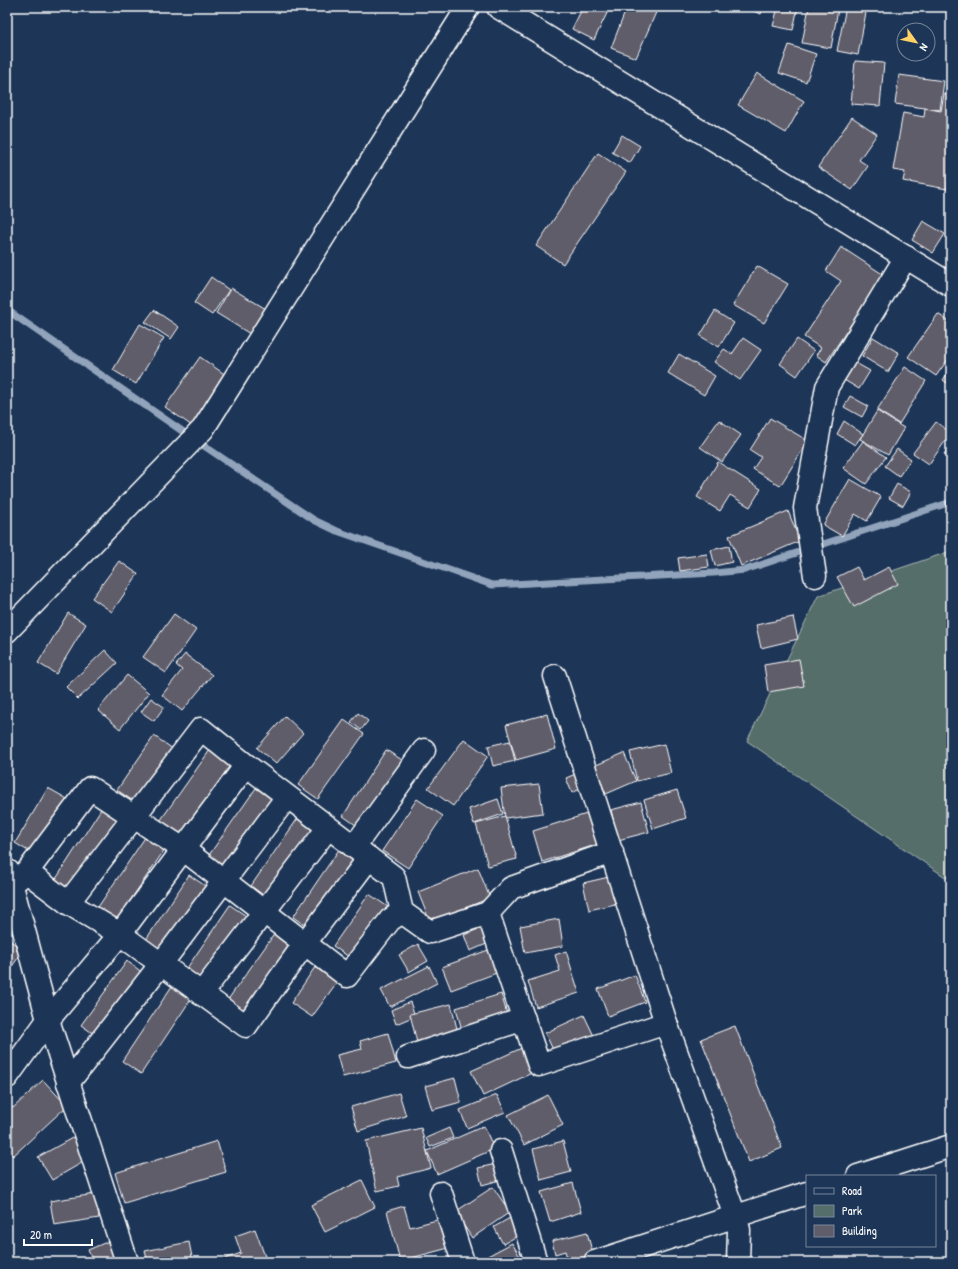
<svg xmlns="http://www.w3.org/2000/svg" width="958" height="1269" font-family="'Patrick Hand',sans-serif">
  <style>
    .green { fill: #556e6b; stroke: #aab6b5 }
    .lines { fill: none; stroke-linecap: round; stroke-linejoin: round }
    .stream { stroke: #91a4bb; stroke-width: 7 }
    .building { fill: #605d6b; stroke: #fff }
    .minor-casing { stroke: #fff; stroke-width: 25 }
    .minor { stroke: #1d3557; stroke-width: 22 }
  </style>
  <rect width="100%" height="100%" fill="#1d3557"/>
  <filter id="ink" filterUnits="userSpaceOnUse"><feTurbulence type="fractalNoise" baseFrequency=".025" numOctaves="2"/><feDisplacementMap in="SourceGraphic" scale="8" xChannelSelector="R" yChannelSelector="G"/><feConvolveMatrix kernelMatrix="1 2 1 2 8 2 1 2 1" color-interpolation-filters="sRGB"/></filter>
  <g filter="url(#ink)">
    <path class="green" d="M951,551v330l-204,-140 71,-145z"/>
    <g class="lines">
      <path class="stream" d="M7,310l178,123 129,87 23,11 155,54 222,-12 31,-3 206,-68"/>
    </g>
    <g class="building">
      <path d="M583,7h27l-16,33 -22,-11z"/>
      <path d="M627,7h23l7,3 -21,48 -25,-10z"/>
      <path d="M743,7h20l-2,7z"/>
      <path d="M778,7h20l-5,23 -20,-4z"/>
      <path d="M809,7h18l11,2 -7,39 -29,-5z"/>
      <path d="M846,7h21l-9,48 -21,-4z"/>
      <path d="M789,45l27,9 -10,28 -27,-9z"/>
      <path d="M855,61l29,2 -4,43 -29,-2z"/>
      <path d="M757,73l47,28 -18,32 -48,-28z"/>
      <path d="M899,75l45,6 -4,29 -45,-6z"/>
      <path d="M944,94l7,1v71l-4,23 -44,-8 2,-9 -12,-2 10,-57 21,4 1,-9 16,3z"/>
      <path d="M852,117l25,17 -18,26 9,6 -16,24 -34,-23z"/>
      <path d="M622,135l18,11 -10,17 -18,-11z"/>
      <path d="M598,153l28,19 -63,92 -27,-18z"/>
      <path d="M923,221l22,13 -12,19 -21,-13z"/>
      <path d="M841,247l43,28 -58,87 -10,-7 5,-7 -17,-11 37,-56 -15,-10z"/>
      <path d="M757,266l31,18 -24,39 -31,-18z"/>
      <path d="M211,277l18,13 -17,25 -18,-12z"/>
      <path d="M231,288l40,24 -16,25 -39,-24z"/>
      <path d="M154,310l25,17 -8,12 -26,-17z"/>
      <path d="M715,311l19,12 -15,24 -19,-11z"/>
      <path d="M938,314l13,9v32l-15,21 -28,-19z"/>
      <path d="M140,324l24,14 -28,46 -23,-14z"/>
      <path d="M873,337l26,16 -11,19 -26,-16z"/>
      <path d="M743,338l18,12 -21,30 -26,-18 10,-13 8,5z"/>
      <path d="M797,339l17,12 -17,25 -17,-12z"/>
      <path d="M679,354l36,22 -11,19 -36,-22z"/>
      <path d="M200,357l30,21 -35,50 -30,-21z"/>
      <path d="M854,362l16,9 -11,18 -15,-9z"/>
      <path d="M905,367l21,14 -27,43 -22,-14z"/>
      <path d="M951,368v18l-8,-6z"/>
      <path d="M850,396l18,10 -6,11 -18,-10z"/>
      <path d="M877,411l27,17 -16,27 -28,-16z"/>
      <path d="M770,418l38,23 -28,45 -27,-17 8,-12 -11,-7z"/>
      <path d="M719,420l22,15 -19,27 -22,-15z"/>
      <path d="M844,421l19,13 -8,11 -18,-11z"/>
      <path d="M936,422l15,11 -22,31 -16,-11z"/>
      <path d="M863,441l23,16 -20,27 -23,-16z"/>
      <path d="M951,444v15l-7,-5z"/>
      <path d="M897,449l14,10 -12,17 -14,-10z"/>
      <path d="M718,462l43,27 -11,18 -20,-12 -10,16 -23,-14z"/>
      <path d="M850,479l31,18 -14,24 -12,-7 -13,22 -19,-11z"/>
      <path d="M897,484l14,8 -8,14 -14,-8z"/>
      <path d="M788,511l12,30 -59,25 -12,-30z"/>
      <path d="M729,546l3,16 -17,4 -4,-16z"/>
      <path d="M707,554l2,13 -29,4 -2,-13z"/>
      <path d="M119,561l19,13 -26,38 -20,-14z"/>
      <path d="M857,567l7,13 25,-13 9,17 -44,23 -17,-30z"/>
      <path d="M68,613l18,11 -30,50 -18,-11z"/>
      <path d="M174,614l22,16 -30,43 -23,-16z"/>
      <path d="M793,617l5,22 -37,9 -5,-23z"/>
      <path d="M105,650l12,13 -39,36 -12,-12z"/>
      <path d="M185,654l27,21 -30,36 -20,-16 20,-25 -6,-5z"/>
      <path d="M799,659l5,27 -36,6 -4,-27z"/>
      <path d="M127,675l22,18 -29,36 -22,-19z"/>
      <path d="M151,698l13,9 -10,14 -13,-9z"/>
      <path d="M358,713l10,8 -7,9 -10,-8z"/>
      <path d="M547,714l9,35 -40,11 -10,-35z"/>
      <path d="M285,716l18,17 -27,31 -19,-16z"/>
      <path d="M344,720l20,14 -46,65 -20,-14z"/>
      <path d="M154,736l22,15 -37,54 -22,-15z"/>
      <path d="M464,739l24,17 -35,50 -25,-18z"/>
      <path d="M510,741l5,20 -22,5 -5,-20z"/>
      <path d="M664,744l7,29 -34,8 -7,-29z"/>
      <path d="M210,750l21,14 -50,71 -21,-14z"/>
      <path d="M386,750l21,13 -44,67 -20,-14z"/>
      <path d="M624,753l12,28 -30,13 -12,-28z"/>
      <path d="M578,773l6,14 -12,6 -6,-15z"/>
      <path d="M539,784l4,29 -38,5 -4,-30z"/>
      <path d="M48,788l23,13 -33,56 -23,-14z"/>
      <path d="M256,788l21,14 -48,68 -20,-15z"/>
      <path d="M677,790l9,28 -33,11 -9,-29z"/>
      <path d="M417,799l26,17 -35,52 -26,-17z"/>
      <path d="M498,799l5,15 -29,10 -5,-15z"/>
      <path d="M641,802l8,30 -31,8 -7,-30z"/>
      <path d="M103,806l20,13 -49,76 -20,-13z"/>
      <path d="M596,811l9,31 -63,20 -9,-31z"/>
      <path d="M505,816l12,43 -29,7 -12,-42z"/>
      <path d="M298,818l19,13 -47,69 -19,-14z"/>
      <path d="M146,836l19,13 -50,74 -19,-13z"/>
      <path d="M340,848l20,14 -47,69 -20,-14z"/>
      <path d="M478,868l12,30 -60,24 -12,-30z"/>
      <path d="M189,875l21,14 -44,66 -21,-14z"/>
      <path d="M609,877l6,27 -26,6 -6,-27z"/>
      <path d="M369,894l22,15 -36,52 -22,-15z"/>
      <path d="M230,905l22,15 -45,66 -22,-15z"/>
      <path d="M559,919l4,27 -38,7 -5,-27z"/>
      <path d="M483,927l6,16 -19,8 -6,-16z"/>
      <path d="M275,933l21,14 -47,69 -22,-15z"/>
      <path d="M7,939l17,11 -17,23z"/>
      <path d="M418,944l10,17 -19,11 -10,-17z"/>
      <path d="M491,949l8,23 -48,18 -9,-23z"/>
      <path d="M566,951l13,42 -43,14 -8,-26 32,-10 -5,-16z"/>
      <path d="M127,961l20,15 -46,63 -20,-14z"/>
      <path d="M429,966l8,17 -47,24 -9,-17z"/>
      <path d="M315,967l22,15 -25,35 -21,-14z"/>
      <path d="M635,975l10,27 -37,14 -10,-27z"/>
      <path d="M174,983l19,13 -52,78 -19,-13z"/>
      <path d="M501,994l8,26 -46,14 -7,-26z"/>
      <path d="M410,1002l5,14 -19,8 -5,-14z"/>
      <path d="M451,1004l8,33 -41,10 -8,-33z"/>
      <path d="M584,1015l11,23 -39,18 -11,-23z"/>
      <path d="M735,1026l47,122 -33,14 -48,-123z"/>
      <path d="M388,1033l8,30 -53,14 -6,-22 25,-6 -2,-8z"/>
      <path d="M526,1046l12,24 -55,26 -12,-25z"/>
      <path d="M455,1078l6,24 -29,8 -7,-24z"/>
      <path d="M43,1080l24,26 -54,50 -6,-6v-20l2,-2 -2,-2v-22l1,-1 5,5z"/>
      <path d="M399,1093l7,23 -48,15 -7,-24z"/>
      <path d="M497,1095l8,17 -38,16 -7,-18z"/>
      <path d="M548,1095l15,30 -39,20 -16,-30z"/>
      <path d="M484,1126l10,23 -57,25 -10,-23z"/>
      <path d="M421,1128l10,40 -34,9 2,9 -22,5 -11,-50z"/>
      <path d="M449,1128l4,10 -23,9 -4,-9z"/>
      <path d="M74,1137l13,23 -35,20 -14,-23z"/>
      <path d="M217,1141l9,31 -102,31 -9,-30z"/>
      <path d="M563,1141l8,31 -30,8 -8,-31z"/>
      <path d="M496,1164l4,16 -18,5 -4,-17z"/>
      <path d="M362,1180l13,27 -50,25 -14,-27z"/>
      <path d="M573,1183l8,29 -31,10 -9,-30z"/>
      <path d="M493,1187l17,25 -38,26 -17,-26z"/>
      <path d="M95,1194l4,24 -45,7 -4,-24z"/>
      <path d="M404,1206l6,21 38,-10 8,29 -56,15 -13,-50z"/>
      <path d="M510,1218l9,17 -16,9 -9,-17z"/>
      <path d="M255,1229l12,33h-47l-1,-1 22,-8 -6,-17z"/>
      <path d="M587,1232l6,23 -25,6 -3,-10 -10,3 -3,-13z"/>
      <path d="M109,1241l9,21h-40l13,-5 -3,-7z"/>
      <path d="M189,1242l4,20h-45l-3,-11z"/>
      <path d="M512,1243l11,19h-39l-2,-3z"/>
    </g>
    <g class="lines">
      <defs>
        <g id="minor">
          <path d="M498,7l453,278"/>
          <path d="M815,576l-10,-68 22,-121 79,-130"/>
          <path d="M7,631l196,-202 265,-422"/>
          <path d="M555,676l111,347 69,193 4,14 -1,32"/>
          <path d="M354,847l70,-97"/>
          <path d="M8,871l40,149 79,242"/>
          <path d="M27,872l63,-84 93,61 164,127 43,-56 12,-8"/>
          <path d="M7,888l20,-16 41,31 52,31 126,92 59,-83 64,-85"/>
          <path d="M68,903l133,-174 45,36"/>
          <path d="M488,913l51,152 127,-42"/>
          <path d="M201,994l127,-166"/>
          <path d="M408,1057l116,-38"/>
          <path d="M7,1077l41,-57 72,-86 126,-169 148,112 8,35 28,20 58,-19 23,-25 101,-36"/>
          <path d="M68,1083l93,-119 126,-167"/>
          <path d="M501,1151l35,111"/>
          <path d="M858,1176l93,-30"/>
          <path d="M441,1193l22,69"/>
          <path d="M595,1262l212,-69"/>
        </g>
      </defs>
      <use href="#minor" class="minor-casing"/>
      <use href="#minor" class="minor"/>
    </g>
  </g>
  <rect width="958" height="1269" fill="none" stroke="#1d3557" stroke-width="24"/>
  <rect x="12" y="12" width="934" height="1245" fill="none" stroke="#fff" stroke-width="1.5" filter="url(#ink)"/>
  <rect x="806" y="1175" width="130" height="72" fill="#1d3557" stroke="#77869a"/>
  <rect x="814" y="1188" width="20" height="6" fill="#1d3557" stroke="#77869a"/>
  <text x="842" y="1195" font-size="12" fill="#ffffff">Road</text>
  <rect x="814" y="1205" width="20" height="12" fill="#556e6b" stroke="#77869a"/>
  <text x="842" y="1215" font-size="12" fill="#ffffff">Park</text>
  <rect x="814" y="1225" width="20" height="12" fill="#605d6b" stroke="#77869a"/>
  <text x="842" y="1235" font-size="12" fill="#ffffff">Building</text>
  <g transform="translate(916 42) rotate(123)"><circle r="19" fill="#1d3557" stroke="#77869a"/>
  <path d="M0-3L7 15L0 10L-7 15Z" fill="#ffd166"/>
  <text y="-6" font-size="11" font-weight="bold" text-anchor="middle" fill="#ffffff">N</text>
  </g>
  <path d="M24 1239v6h68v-6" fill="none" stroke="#ffffff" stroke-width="2"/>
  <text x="30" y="1239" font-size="12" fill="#ffffff" stroke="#1d3557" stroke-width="3" paint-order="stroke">20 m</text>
</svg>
